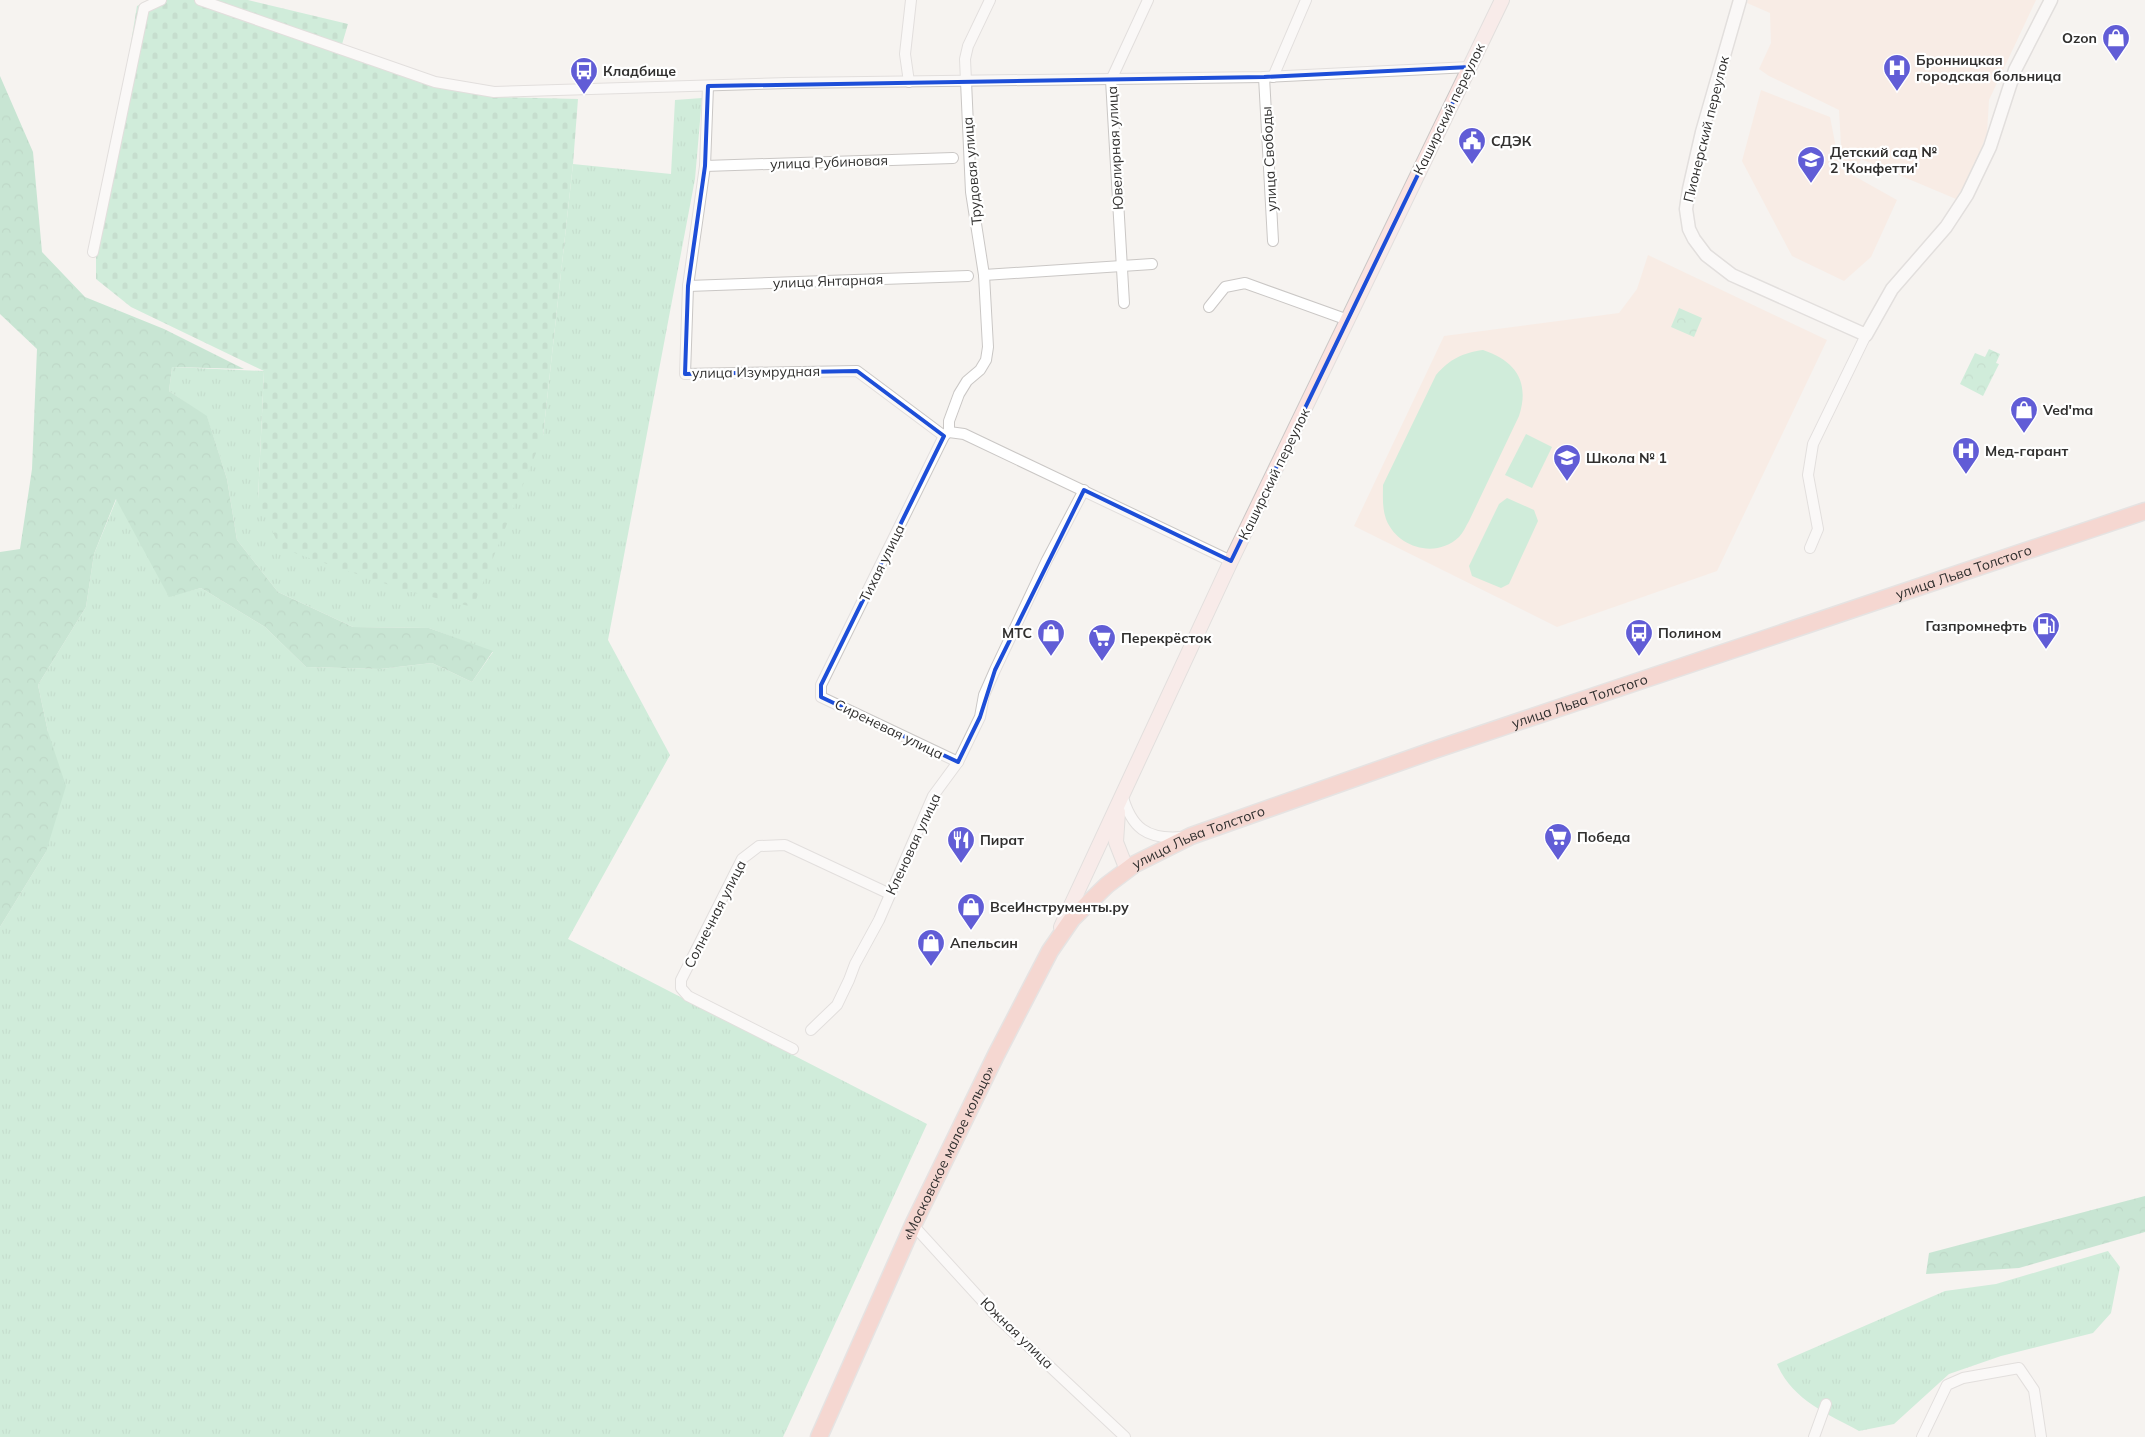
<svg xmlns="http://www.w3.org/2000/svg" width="2145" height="1437" font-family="Mulish,sans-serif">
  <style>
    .education { fill: #fae5d7 }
    .grass { fill: url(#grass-tufts) }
    .forest { fill: url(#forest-crowns) }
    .cemetery { fill: url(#cemetery-stones) }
    .park { fill: url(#park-crowns) }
    .garden { fill: #a2e5bf }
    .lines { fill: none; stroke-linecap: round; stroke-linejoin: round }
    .minor-casing { stroke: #cac7c5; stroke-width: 12 }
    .tertiary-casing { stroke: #cac7c5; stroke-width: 15 }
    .secondary-casing { stroke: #cac7c5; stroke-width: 16 }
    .trunk-casing { stroke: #d2d1d1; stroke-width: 19 }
    .minor { stroke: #fff; stroke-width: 10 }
    .tertiary { stroke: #fff; stroke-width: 12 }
    .secondary { stroke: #fbe3e0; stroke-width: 14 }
    .trunk { stroke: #f4b6ab; stroke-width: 16 }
    .marked { fill: none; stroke: #1d4ed8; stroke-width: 4; stroke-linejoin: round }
    .labels { text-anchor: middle; stroke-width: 4.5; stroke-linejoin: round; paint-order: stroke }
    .poi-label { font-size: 14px; font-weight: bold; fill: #31302f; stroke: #fff; text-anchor: start }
    .street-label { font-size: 14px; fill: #31302f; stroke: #fff }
  </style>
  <defs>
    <pattern id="grass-tufts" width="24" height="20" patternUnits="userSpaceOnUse" patternTransform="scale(1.25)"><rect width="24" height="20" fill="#a2e5bf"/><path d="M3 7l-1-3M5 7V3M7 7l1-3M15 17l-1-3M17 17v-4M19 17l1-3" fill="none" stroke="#8cc5a4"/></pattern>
    <pattern id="forest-crowns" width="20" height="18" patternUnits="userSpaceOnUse" patternTransform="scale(1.25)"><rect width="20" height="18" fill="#90d6af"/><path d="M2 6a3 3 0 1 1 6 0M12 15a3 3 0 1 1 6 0" fill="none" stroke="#7db897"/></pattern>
    <pattern id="cemetery-stones" width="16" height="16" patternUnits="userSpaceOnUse" patternTransform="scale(1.25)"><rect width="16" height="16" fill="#a2e5bf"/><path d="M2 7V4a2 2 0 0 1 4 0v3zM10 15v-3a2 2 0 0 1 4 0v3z" fill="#8cc5a4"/></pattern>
    <pattern id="park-crowns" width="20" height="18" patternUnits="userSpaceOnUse" patternTransform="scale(1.25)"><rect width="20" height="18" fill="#a2e5bf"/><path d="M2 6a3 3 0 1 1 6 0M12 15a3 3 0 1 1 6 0" fill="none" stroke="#8cc5a4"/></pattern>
  </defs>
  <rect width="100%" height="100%" fill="#f6f3f0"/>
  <g class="education">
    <path d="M1748,0h288l-47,100 -2,33 -13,36 -18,30 -95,-40 -4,11 -15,-8 -3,-52 -70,-34 -10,-7 12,-26 -1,-30 -23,-10z"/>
    <path d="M1761,90l69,27 10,51 57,32 -26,57 -27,24 -52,-25 -50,-95z"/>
    <path d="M1648,255l179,85 -110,231 -160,56 -203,-101 90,-190 175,-23 18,-24z"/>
  </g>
  <g class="grass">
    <path d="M702,98l-7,81 -87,461 62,115 -102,184 359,185 -144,313h-783v-510l46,-75 2,-120 -10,-47 48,-78 8,-53 23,-56 52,98 32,-8 64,39 41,40 74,2 52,-6 40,19 21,-30 -64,-24 -76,-1 -75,-35 -41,-52 -10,-61 -20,-62 -38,-26 3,-24 92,4 -6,128 285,-63 30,-272 98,10 4,-74z"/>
    <path d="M2108,1251l12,16 -9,46 -18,20 -92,23 -52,18 -55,50 -35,7c-31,-17 -67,-31 -82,-67l168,-73 51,-7z"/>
  </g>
  <g class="forest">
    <path d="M0,76l33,76 9,100 43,45 79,32 80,40 -72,-2 -3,24 38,25 20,63 10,61 41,52 75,35 76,1 64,23 -21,31 -40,-19 -52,6 -74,-2 -41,-40 -64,-39 -32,9 -53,-98 -22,55 -8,53 -48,78 10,47 18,54 -20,66 -46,75v-375l20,-3 12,-80 5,-120 -37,-35z"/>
    <path d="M2145,1196v36l-126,36 -93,6 3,-21z"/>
  </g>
  <path class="cemetery" d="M149,0h99l100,24 -8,27 88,32 70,14 80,2 -5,65 -30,272 -70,171 -66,-16 -127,-43 -22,-49 6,-128 -133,-64 -35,-28v-26l41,-247z"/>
  <g class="park">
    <path d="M1679,308l23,10 -8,19 -23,-10z"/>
    <path d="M1989,349l11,5 -4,9 3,1 -16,32 -23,-12 15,-31 10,4z"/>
  </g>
  <g class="garden">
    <path d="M1483,350c33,11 47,32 36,66l-50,105c-3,5 -6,12 -10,16 -23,22 -62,11 -73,-18 -4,-11 -3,-23 -3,-34l53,-110c14,-16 26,-22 47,-25z"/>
    <path d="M1526,434l26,13 -20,41 -27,-13z"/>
    <path d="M1507,498l27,12 4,11 -29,63 -8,4 -29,-12 -3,-10 30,-62z"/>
  </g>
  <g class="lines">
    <defs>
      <g id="minor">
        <path d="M200,0l235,82 59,10 295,-9 475,-6 206,-10"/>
        <path d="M1264,77l9,164"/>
        <path d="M1273,77l33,-77"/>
        <path d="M909,82l-4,-28 6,-54"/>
        <path d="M708,86l-3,80 -17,120 -3,88 172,-3 87,65"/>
        <path d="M705,166l248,-8"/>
        <path d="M93,252l51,-244 17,-8"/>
        <path d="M984,275l168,-11"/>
        <path d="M688,286l280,-10"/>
        <path d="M1124,303l-13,-223 37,-80"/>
        <path d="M1209,307l16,-20 20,-4 103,37"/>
        <path d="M948,432l-4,4 -123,249v12l137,65"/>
        <path d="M949,432v-11l10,-27 8,-13 13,-11 6,-10 2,-13 -4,-72 -13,-83 -6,-133 3,-13 22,-46"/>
        <path d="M949,432l15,2 267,127"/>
        <path d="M1810,548l8,-19 -10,-54 5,-31 53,-109"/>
        <path d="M1122,794c9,34 25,46 60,43"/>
        <path d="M811,1030l26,-25 12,-25 6,-16 24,-44 54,-124 25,-34 22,-45 4,-22 11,-25 52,-110 37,-70"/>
        <path d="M793,1049l-105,-53 -7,-8v-8l61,-121 17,-13 26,-1 105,49"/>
        <path d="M913,1225l83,91 129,121"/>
        <path d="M1814,1437l12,-33"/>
        <path d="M1922,1437l25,-52 16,-7 56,-10 15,22 7,47"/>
      </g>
      <path id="tertiary" d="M1740,0l-38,132 -13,57 -3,20 3,20 5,10 12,16 26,20 134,60 26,-46 54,-62 21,-32 23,-48 25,-77 36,-70"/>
      <g id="secondary">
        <path d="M1118,812l-2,30 11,28"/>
        <path d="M1061,927l170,-366 271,-561"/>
      </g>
      <g id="trunk">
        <path id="s1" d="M819,1437l94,-212 83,-170 54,-104 22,-32 35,-34 28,-21 56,-28 246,-87 708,-238"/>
      </g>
    </defs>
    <use href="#minor" class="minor-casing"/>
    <use href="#tertiary" class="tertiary-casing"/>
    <use href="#secondary" class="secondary-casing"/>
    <use href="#trunk" class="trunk-casing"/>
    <use href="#minor" class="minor"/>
    <use href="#tertiary" class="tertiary"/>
    <use href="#secondary" class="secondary"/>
    <use href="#trunk" class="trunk"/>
  </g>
  <path d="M0 0H2145V1437H0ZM1470,67l-239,494 -147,-71 -89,180 -15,47 -22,45 -137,-65v-12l123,-249 -87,-65 -172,3 3,-88 17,-120 3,-80 556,-9z" fill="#f6f3f0" fill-opacity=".55" fill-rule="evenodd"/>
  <path class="marked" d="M1470,67l-239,494 -147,-71 -89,180 -15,47 -22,45 -137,-65v-12l123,-249 -87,-65 -172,3 3,-88 17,-120 3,-80 556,-9z"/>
  <defs>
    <symbol id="shop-pin" viewBox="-11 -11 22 30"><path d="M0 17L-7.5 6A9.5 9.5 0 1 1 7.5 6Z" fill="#615dd6" stroke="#fff"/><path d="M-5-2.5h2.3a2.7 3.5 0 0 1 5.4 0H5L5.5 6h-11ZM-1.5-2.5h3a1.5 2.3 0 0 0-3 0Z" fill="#fff"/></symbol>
    <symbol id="hospital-pin" viewBox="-11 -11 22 30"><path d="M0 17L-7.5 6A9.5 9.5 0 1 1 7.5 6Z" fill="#615dd6" stroke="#fff"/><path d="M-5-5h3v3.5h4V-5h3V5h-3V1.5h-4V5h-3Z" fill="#fff"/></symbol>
    <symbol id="bus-pin" viewBox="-11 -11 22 30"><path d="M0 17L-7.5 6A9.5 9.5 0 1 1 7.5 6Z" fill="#615dd6" stroke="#fff"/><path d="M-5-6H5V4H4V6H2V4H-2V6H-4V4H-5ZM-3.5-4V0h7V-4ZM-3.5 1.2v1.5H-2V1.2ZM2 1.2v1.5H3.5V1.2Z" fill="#fff"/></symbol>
    <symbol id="civic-pin" viewBox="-11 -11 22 30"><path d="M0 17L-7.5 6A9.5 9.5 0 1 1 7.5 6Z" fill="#615dd6" stroke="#fff"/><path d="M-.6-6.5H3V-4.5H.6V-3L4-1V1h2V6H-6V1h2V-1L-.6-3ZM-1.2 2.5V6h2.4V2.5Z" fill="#fff"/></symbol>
    <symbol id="school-pin" viewBox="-11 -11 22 30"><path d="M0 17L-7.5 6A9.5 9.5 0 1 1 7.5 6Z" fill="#615dd6" stroke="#fff"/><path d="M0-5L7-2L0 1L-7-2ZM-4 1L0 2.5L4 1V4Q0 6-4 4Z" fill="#fff"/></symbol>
    <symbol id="fuel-pin" viewBox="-11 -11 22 30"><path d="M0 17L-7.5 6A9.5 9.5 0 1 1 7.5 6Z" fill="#615dd6" stroke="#fff"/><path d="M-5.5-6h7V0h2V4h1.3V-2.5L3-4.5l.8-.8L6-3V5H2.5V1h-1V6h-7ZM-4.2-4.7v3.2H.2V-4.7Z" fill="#fff"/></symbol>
    <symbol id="supermarket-pin" viewBox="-11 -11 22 30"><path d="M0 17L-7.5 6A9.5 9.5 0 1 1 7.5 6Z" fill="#615dd6" stroke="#fff"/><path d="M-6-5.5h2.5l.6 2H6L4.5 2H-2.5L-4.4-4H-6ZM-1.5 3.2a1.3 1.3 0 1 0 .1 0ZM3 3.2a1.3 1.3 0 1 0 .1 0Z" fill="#fff"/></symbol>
    <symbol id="restaurant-pin" viewBox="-11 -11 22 30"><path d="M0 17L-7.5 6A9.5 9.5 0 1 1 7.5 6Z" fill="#615dd6" stroke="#fff"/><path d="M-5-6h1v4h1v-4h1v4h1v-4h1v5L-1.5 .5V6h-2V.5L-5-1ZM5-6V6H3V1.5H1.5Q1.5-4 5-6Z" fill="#fff"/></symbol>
  </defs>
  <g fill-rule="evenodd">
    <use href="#shop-pin" x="2100" y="22" width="32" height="43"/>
    <use href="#hospital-pin" x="1881" y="52" width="32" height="43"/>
    <use href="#bus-pin" x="568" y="55" width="32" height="43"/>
    <use href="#civic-pin" x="1456" y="125" width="32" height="43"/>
    <use href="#school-pin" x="1795" y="144" width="32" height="43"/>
    <use href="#shop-pin" x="2008" y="394" width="32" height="43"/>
    <use href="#hospital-pin" x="1950" y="435" width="32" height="43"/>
    <use href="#school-pin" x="1551" y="442" width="32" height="43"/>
    <use href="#fuel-pin" x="2030" y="610" width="32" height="43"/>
    <use href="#shop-pin" x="1035" y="617" width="32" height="43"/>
    <use href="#bus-pin" x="1623" y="617" width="32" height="43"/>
    <use href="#supermarket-pin" x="1086" y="622" width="32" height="43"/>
    <use href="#supermarket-pin" x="1542" y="821" width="32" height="43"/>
    <use href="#restaurant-pin" x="945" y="824" width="32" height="43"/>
    <use href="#shop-pin" x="955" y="891" width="32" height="43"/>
    <use href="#shop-pin" x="915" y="927" width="32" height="43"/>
  </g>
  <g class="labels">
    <g class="poi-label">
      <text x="2097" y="43" text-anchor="end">Ozon</text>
      <text x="1916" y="65">Бронницкая<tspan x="1916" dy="16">городская больница</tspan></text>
      <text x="603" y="76">Кладбище</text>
      <text x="1491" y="146">СДЭК</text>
      <text x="1830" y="157">Детский сад №<tspan x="1830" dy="16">2 'Конфетти'</tspan></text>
      <text x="2043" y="415">Ved'ma</text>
      <text x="1985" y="456">Мед-гарант</text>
      <text x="1586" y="463">Школа № 1</text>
      <text x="2027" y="631" text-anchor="end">Газпромнефть</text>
      <text x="1032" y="638" text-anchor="end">МТС</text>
      <text x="1658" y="638">Полином</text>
      <text x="1121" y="643">Перекрёсток</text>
      <text x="1577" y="842">Победа</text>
      <text x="980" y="845">Пират</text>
      <text x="990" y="912">ВсеИнструменты.ру</text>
      <text x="950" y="948">Апельсин</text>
    </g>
    <g class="street-label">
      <text transform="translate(1449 109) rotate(-64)" y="5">Каширский переулок</text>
      <text transform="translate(1706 129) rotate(-76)" y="5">Пионерский переулок</text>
      <text transform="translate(1115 148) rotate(-93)" y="5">Ювелирная улица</text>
      <text transform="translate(1269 159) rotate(-93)" y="5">улица Свободы</text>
      <text transform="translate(829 162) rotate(-2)" y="5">улица Рубиновая</text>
      <text transform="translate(972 171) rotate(-95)" y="5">Трудовая улица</text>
      <text transform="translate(828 281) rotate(-2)" y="5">улица Янтарная</text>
      <text transform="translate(756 372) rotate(-1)" y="5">улица Изумрудная</text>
      <text transform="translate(1274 474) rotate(-64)" y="5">Каширский переулок</text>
      <text transform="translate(882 563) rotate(-64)" y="5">Тихая улица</text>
      <text dy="5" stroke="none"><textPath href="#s1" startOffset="1540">улица Льва Толстого</textPath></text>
      <text dy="5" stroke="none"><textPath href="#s1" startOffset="1135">улица Льва Толстого</textPath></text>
      <text transform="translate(889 729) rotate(26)" y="5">Сиреневая улица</text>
      <text dy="5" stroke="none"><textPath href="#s1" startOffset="730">улица Льва Толстого</textPath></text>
      <text transform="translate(913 844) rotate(-65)" y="5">Кленовая улица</text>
      <text transform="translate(715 914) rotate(-63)" y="5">Солнечная улица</text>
      <text dy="5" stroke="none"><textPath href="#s1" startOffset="312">«Московское малое кольцо»</textPath></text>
      <text transform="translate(1017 1333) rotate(44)" y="5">Южная улица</text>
    </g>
  </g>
</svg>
